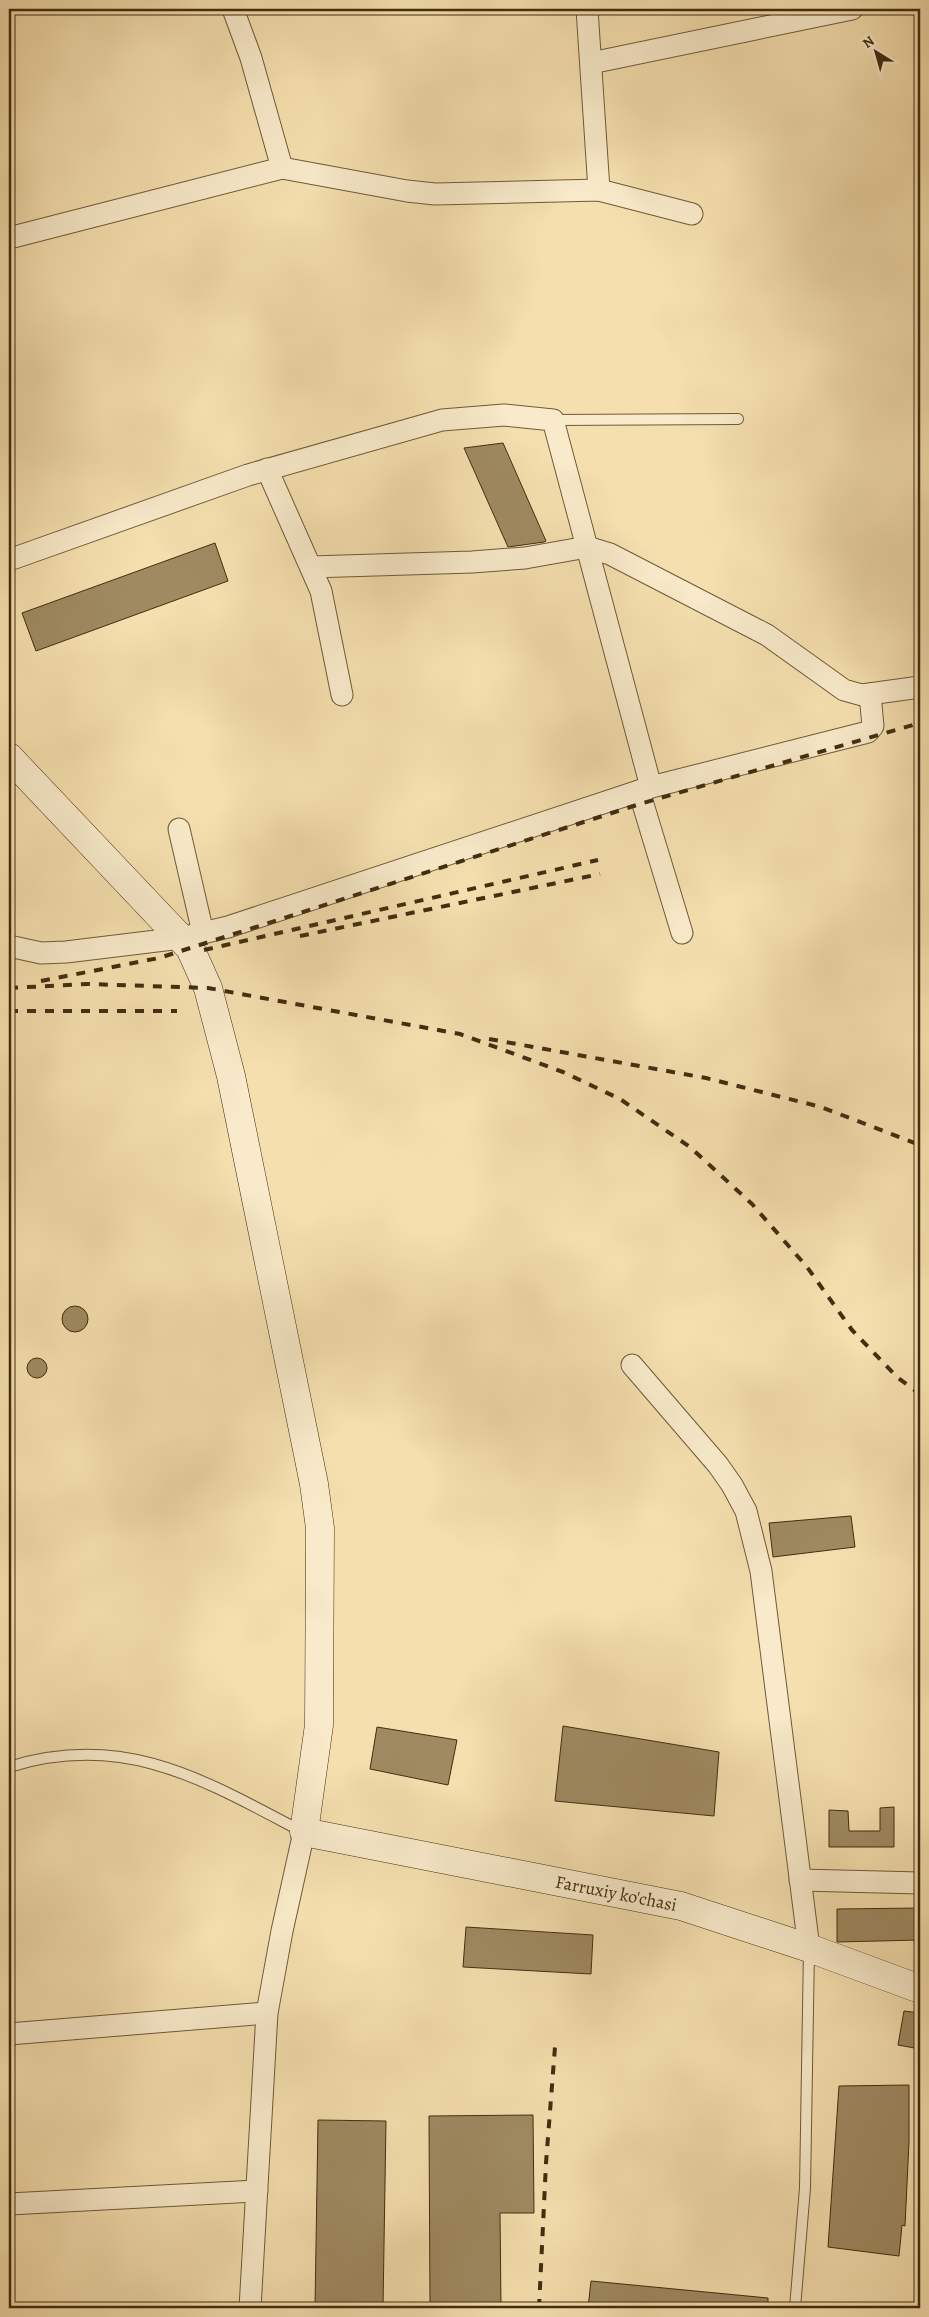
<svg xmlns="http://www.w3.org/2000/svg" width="929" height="2317" font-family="Alegreya,serif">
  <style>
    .building { fill: #9f8a62; stroke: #422d10 }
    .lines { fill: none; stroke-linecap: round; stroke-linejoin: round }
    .lane-casing { stroke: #6f5a38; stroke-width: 12 }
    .street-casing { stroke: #6f5a38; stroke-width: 23 }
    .secondary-casing { stroke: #422d10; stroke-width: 29 }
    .lane { stroke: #f8eaca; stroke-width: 10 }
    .street { stroke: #f8eaca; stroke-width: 21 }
    .secondary { stroke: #f8eaca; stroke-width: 28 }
    .rail { stroke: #422d10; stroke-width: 4; stroke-dasharray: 9 9; stroke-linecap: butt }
    .labels { text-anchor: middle; stroke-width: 4.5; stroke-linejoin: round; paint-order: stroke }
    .street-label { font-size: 18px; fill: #422d10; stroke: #f8eaca }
  </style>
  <rect width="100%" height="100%" fill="#f5dfae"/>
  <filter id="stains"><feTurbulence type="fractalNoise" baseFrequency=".004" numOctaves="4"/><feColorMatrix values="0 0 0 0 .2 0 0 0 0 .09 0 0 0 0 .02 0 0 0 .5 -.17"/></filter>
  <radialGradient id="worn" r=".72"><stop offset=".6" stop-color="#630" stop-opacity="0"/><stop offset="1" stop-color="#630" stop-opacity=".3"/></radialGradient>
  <g class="building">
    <path d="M503,443l43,98 -2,1 -36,5 -44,-99z"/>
    <path d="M215,543l13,38 -192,70 -14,-38z"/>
    <circle cx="75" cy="1319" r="13"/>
    <circle cx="37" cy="1368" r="10"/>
    <path d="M851,1516l4,31 -82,10 -4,-34z"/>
    <path d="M563,1726l156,26 -5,64 -159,-15z"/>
    <path d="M377,1727l80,13 -9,45 -78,-16z"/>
    <path d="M894,1807v40h-65v-37l19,1 1,20h31v-23z"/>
    <path d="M920,1908v32l-83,2v-33z"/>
    <path d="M466,1927l127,8 -2,39 -128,-7z"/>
    <path d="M904,2011l16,2v36l-22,-4z"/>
    <path d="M909,2085v57l-4,84 -3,-1 -3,31 -71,-9 11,-161z"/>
    <path d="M533,2115l1,98h-34l1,95h-71l-1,-192z"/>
    <path d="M318,2120l68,1 -3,187h-68z"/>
    <path d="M591,2281l177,17v10h-180z"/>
  </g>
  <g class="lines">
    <defs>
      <g id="lane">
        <path d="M553,420l185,-1"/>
        <path d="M9,1767c115,-36 195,13 294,65"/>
        <path d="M795,2308l10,-120 4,-238"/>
      </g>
      <g id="street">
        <path d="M233,9l18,49 31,110"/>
        <path d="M587,9l12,181"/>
        <path d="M591,63l261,-54"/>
        <path d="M9,238l273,-70 125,23 28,3 164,-4 93,24"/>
        <path d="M267,469l54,122 21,104"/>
        <path d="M9,560l239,-85 194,-55 62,-5 49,5 98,367 -423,140 -47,11 -115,14 -25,1 -32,-7"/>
        <path d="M311,567l161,-5 53,-4 62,-11 23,7 157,81 77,55 18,5 58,-8"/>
        <path d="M651,787l217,-55 5,-6 -3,-32"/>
        <path d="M639,791l43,142"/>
        <path d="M179,829l24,104"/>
        <path d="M632,1365l86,100 14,20 14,26 15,60 48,377"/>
        <path d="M800,1880l120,3"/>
        <path d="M9,2034l258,-21"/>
        <path d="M9,2204l248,-13"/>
        <path d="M250,2308l17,-295 15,-82 22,-99"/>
      </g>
      <g id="secondary">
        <path id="s1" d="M9,757l181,191 18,40 23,88 83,408 6,44 -1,197 -15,107 377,74 128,42 111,41"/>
      </g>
    </defs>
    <use href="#lane" class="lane-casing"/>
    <use href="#street" class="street-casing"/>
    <use href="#secondary" class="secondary-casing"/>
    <use href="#lane" class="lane"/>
    <use href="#street" class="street"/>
    <use href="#secondary" class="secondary"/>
    <g class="rail">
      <path d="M300,936l300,-62"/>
      <path d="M204,950l394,-90"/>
      <path d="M41,981l118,-23 484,-155 277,-80"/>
      <path d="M9,988l79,-4 120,4 252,46 103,38 57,27 70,48 62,57 55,63 45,63 46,48 22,16"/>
      <path d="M9,1011h168"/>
      <path d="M489,1039l217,39 115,29 99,38"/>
      <path d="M539,2308l7,-145 9,-116"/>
    </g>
  </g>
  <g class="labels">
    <g class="street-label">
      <text dy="6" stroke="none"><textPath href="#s1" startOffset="1482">Farruxiy ko'chasi</textPath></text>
    </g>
  </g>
  <rect width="929" height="2317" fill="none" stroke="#f5dfae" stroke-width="30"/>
  <rect x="10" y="10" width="909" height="2297" fill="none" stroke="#422d10" stroke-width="2.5"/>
  <rect x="15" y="15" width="899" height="2287" fill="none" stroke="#422d10"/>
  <g transform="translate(876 52) rotate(323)" stroke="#f8eaca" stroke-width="4" paint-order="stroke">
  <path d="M0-4L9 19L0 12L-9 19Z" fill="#422d10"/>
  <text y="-8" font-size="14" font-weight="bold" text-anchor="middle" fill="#422d10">N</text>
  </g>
  <rect width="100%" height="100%" filter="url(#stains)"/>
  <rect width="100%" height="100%" fill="url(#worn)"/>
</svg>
